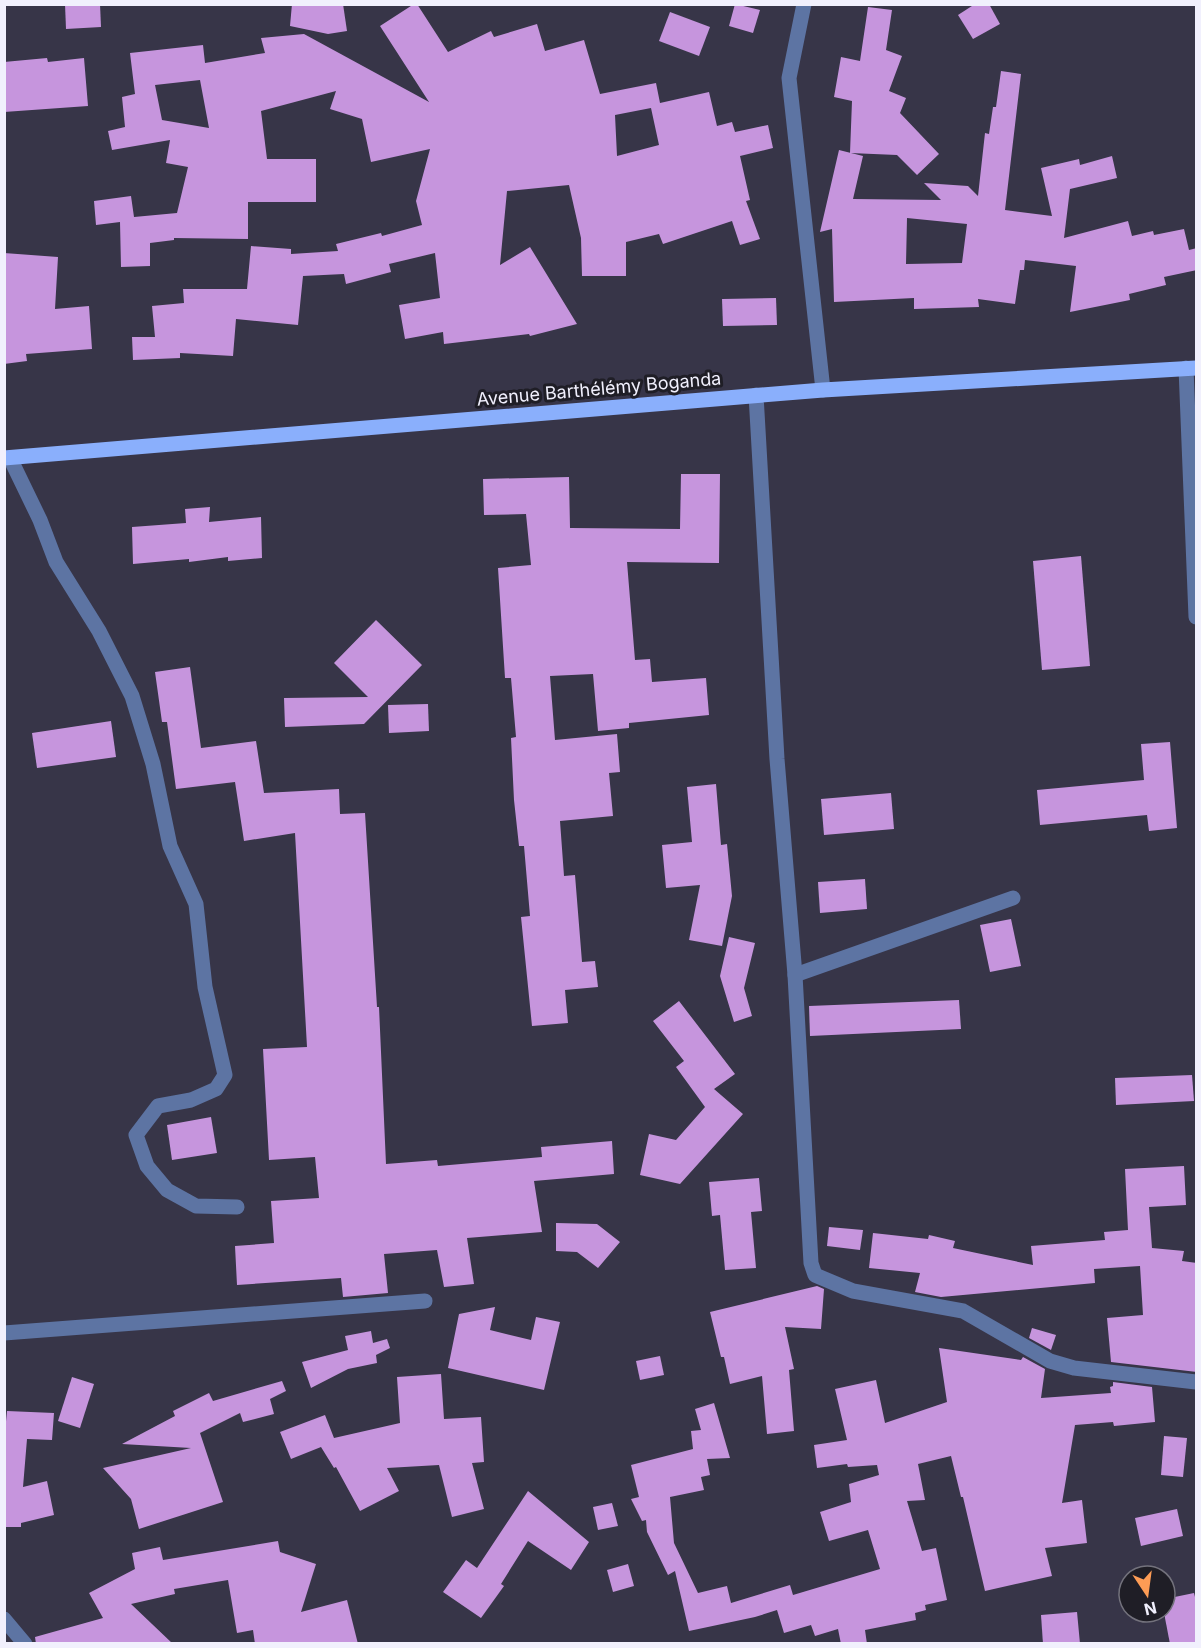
<svg xmlns="http://www.w3.org/2000/svg" width="1201" height="1648" font-family="Inter,sans-serif">
  <style>
    .building { fill: #c695dd; fill-rule: evenodd }
    .lines { fill: none; stroke-linecap: round; stroke-linejoin: round }
    .lane { stroke: #5d74a3; stroke-width: 15 }
    .street { stroke: #5d74a3; stroke-width: 15 }
    .primary { stroke: #8aaffc; stroke-width: 15 }
    .labels { text-anchor: middle; stroke-width: 6; stroke-linejoin: round; paint-order: stroke }
    .street-label { font-size: 18px; fill: #f1f0fd; stroke: #1f1e26 }
  </style>
  <rect width="100%" height="100%" fill="#373548"/>
  <g class="building">
    <path d="M65,4h35l1,23 -35,2z"/>
    <path d="M292,4h51l4,27 -19,3 -38,-8z"/>
    <path d="M414,4h3l31,48 43,-21 3,6 43,-13 8,27 39,-11 16,54 56,-11 4,20 49,-11 8,34 15,-4 3,10 33,-7 5,23 -33,8 10,44 -4,1 14,38 -20,6 -8,-24 -69,23 -4,-10 -33,8v34h-44l-1,-38 -12,-53 -62,6 -7,74 30,-18 47,77 -47,12 -1,-2 -85,10 -1,-12 -38,7 -6,-34 41,-7 -5,-45 -46,11 2,8 -45,12 -2,-10 -41,2 -5,49 -62,-6 -3,37 -53,-3v5l-47,2 -1,-23h23l-3,-31 32,-3 -1,-14h64l4,-43 40,3v5l47,-3 -2,-7 45,-11 1,3 40,-11 -6,-24 14,-52 -59,13 -9,-43 -32,-10 6,-18 -75,20 6,48h49v43h-68v37l-74,-1v2l-24,3v23l-29,1 -1,-45 -24,3 -2,-24 37,-5 3,21 43,-4 11,-46 -22,-4 4,-23 -58,10 -4,-19 17,-4 -3,-30 13,-3 -5,-41 73,-8 2,18 60,-10 -4,-15 43,-4 125,68 -49,-76zM200,80l9,48 -47,-8 -7,-35zM651,108l8,37 -42,11 -2,-41z"/>
    <path d="M735,4l25,6 -7,23 -24,-7z"/>
    <path d="M975,4h14l11,20 -27,15 -15,-24z"/>
    <path d="M868,7l24,3 -6,40 16,6 -13,35 17,7 -6,15 39,41 -22,21 -20,-20 -47,-2 2,-52 -18,-4 7,-40 19,4z"/>
    <path d="M670,12l40,15 -11,29 -40,-15z"/>
    <path d="M47,58l1,4 36,-4 4,48 -84,6v-50z"/>
    <path d="M1001,71l20,3 -16,136 47,6 -11,-48 38,-9 1,6 32,-9 5,22 -47,11 -6,49 64,-17 4,15 21,-5 1,4 30,-6 5,21 8,-2v22l-33,7 2,8 -37,9 1,6 -60,12 6,-46 -51,-6 -1,10h-4l-5,34 -37,-5 1,8 -65,2v-11l-80,4 -2,-73 -12,3 19,-82 24,6 -10,43 88,1 -17,-17 44,3 10,10 7,-63 4,1 4,-27h3zM907,218l60,6 -5,39 -56,1z"/>
    <path d="M4,253l54,4 -3,52 34,-3 3,43 -66,5 1,7 -23,3z"/>
    <path d="M776,298l1,27 -54,1 -1,-27z"/>
    <path d="M681,474h39l-1,89 -92,-1 8,98 15,-1 2,23 54,-4 3,37 -80,8v5l-31,3 -5,-57 -43,2 5,64 62,-6 3,38 -11,1 4,43 -53,5 4,55 11,-1 7,87 13,-1 3,26 -33,3 3,33 -36,3 -11,-109 9,-1 -6,-70h-5l-5,-46 -3,-62 5,-1 -5,-59h-6l-7,-110 33,-3 -5,-51 -42,1 -1,-36 86,-2 1,51 110,1z"/>
    <path d="M210,507l-1,15 52,-5 1,41 -34,3v-4l-39,5v-3l-56,5 -1,-37 54,-4 -1,-14z"/>
    <path d="M1081,556l9,110 -48,4 -9,-109z"/>
    <path d="M376,620l46,45 -58,59 -79,3 -1,-29 84,-1 -34,-34z"/>
    <path d="M190,667l11,81 55,-7 8,52 75,-4 1,25 25,-1 12,194h2l7,157 51,-4 1,6 104,-9 -1,-10 71,-6 2,33 -80,7 8,51 -75,6 7,46 -30,3 -7,-37 -53,4 4,39 -45,4 -2,-19 -104,7 -2,-39 39,-3 -3,-42 48,-3 -4,-41 -46,3 -6,-111 44,-2 -12,-214 -51,8 -9,-59 -59,7 -9,-67h-5l-7,-50z"/>
    <path d="M428,704l1,27 -40,2 -1,-28z"/>
    <path d="M111,721l5,36 -79,11 -5,-35z"/>
    <path d="M1170,742l7,86 -28,3 -2,-16 -107,10 -3,-35 107,-10 -3,-36z"/>
    <path d="M716,784l5,61 6,-1 5,52 -10,50 -33,-6 11,-55 -34,3 -4,-43 30,-3 -5,-55z"/>
    <path d="M891,793l3,36 -70,6 -3,-36z"/>
    <path d="M865,879l2,30 -47,4 -2,-31z"/>
    <path d="M1011,919l10,47 -31,6 -10,-47z"/>
    <path d="M729,937l26,6 -11,45 8,28 -18,6 -14,-46z"/>
    <path d="M959,1000l2,29 -151,7 -1,-30z"/>
    <path d="M679,1001l56,73 -21,15 29,25 -63,70 -40,-9 9,-41 27,6 29,-33 -29,-40 8,-6 -31,-40z"/>
    <path d="M1192,1075l2,26 -78,4 -1,-27z"/>
    <path d="M211,1117l6,36 -45,7 -5,-35z"/>
    <path d="M1184,1166l2,39 -37,2 3,41 32,3 -2,10 15,2v109l-86,-10 -4,-44 36,-3 -3,-49 -46,3 1,14 -154,14 -26,-5 5,-19 -51,-5 4,-35 55,6 1,-4 26,6 -2,7 80,17 -2,-19 74,-6 -1,-8 24,-2 -3,-61z"/>
    <path d="M759,1178l3,33 -11,1 5,56 -31,2 -5,-55 -8,1 -3,-34z"/>
    <path d="M556,1223l41,1 23,18 -22,26 -21,-16 -21,-1z"/>
    <path d="M829,1227l34,3 -3,20 -33,-4z"/>
    <path d="M817,1286l7,3 -3,40 -36,-2 9,42 -5,1 5,61 -27,3 -5,-58 -32,8 -6,-27h-3l-11,-45z"/>
    <path d="M495,1307l-5,23 41,10 5,-23 24,5 -16,68 -96,-22 11,-54z"/>
    <path d="M1032,1328l24,7 -5,15 -22,-12z"/>
    <path d="M371,1331l2,12 14,-4 3,9 -14,7 1,8 -29,6 -37,19 -9,-26 46,-12 -3,-14z"/>
    <path d="M939,1348l82,12 2,-3 22,12 -4,29 70,-5 -1,-6 3,-1v-4l39,5 3,35 -41,4 -1,-4 -38,3 -13,78 20,-3 5,43 -42,5 7,28 -67,15 -22,-94h-2l-10,-41 -33,8 7,36 -18,1 15,50 14,-3 11,52 -22,5 1,5 -11,3 1,7 -51,10 2,14h-26l-3,-15 -23,7 -4,-11 -27,8 -7,-23 -22,7 -66,14 -14,-60 -7,4 -21,-43 -1,-12 -4,1 -11,-22 8,-2 -8,-32 62,-16 -2,-18 10,-1 -6,-21 19,-6 16,55 -23,1 3,16 -9,2 3,13 -34,7 4,46 24,50 29,-7 4,17 59,-18 3,10 87,-26 -12,-39 -39,11 -9,-29 31,-10 -2,-18 30,-9 -2,-10 -29,2 -1,-3 -30,4 -3,-23 33,-5 -12,-51 41,-9 9,43 62,-21z"/>
    <path d="M660,1356l4,19 -24,5 -4,-19z"/>
    <path d="M441,1374l3,45 37,-2 3,45 -12,1 12,46 -32,8 -13,-52 -52,3 12,23 -39,20 -24,-44 -2,1 -13,-21 -30,12 -11,-27 45,-17 9,23 66,-15 -3,-46z"/>
    <path d="M72,1377l22,7 -14,44 -22,-7z"/>
    <path d="M282,1381l4,10 -16,8 4,15 -31,8 -3,-9 -40,20 23,69 -84,27 -8,-30 -28,-31 88,-20 -69,-4 53,-28 -2,-5 36,-18 4,8z"/>
    <path d="M7,1411l47,2 -2,27 -25,-1 -4,48 24,-6 7,34 -33,8v4h-17v-85z"/>
    <path d="M1164,1436l23,2 -4,39 -22,-2z"/>
    <path d="M528,1491l61,51 -18,28 -43,-29 -27,43 3,2 -23,32 -38,-26 23,-32 11,8z"/>
    <path d="M612,1503l6,23 -20,4 -5,-23z"/>
    <path d="M1177,1509l6,27 -42,10 -6,-28z"/>
    <path d="M278,1541l2,11 36,12 -15,48 46,-12 11,44h-103l-2,-14 -16,3 -9,-53 -54,9 1,5 -44,10 42,40h-137l-1,-7 68,-19 -14,-25 46,-24 -3,-16 28,-6 3,13z"/>
    <path d="M628,1564l6,22 -21,6 -6,-22z"/>
    <path d="M1194,1593l3,12v39h-27l-5,-26v-19z"/>
    <path d="M1077,1612l3,32h-37l-2,-29z"/>
  </g>
  <g class="lines">
    <g class="lane">
      <path d="M10,458l30,62 16,42 43,69 33,65 21,68 17,82 26,58 9,83 20,88 -9,14 -25,11 -33,6 -22,29 11,31 20,24 29,16 41,1"/>
      <path d="M795,975l218,-77"/>
    </g>
    <g class="street">
      <path d="M804,4l-15,74 34,312"/>
      <path d="M1186,368l10,249"/>
      <path d="M756,395l21,364 18,216 16,288 4,12 38,16 110,20 87,50 24,7 122,14"/>
      <path d="M4,1333l421,-32"/>
      <path d="M4,1619l21,25"/>
    </g>
    <path class="primary" d="M4,458l819,-68 373,-22"/>
  </g>
  <g class="labels">
    <g class="street-label">
      <text transform="translate(599 389) rotate(-5)" y="6">Avenue Barthélémy Boganda</text>
    </g>
  </g>
  <rect width="1201" height="1648" fill="none" stroke="#f1f0fd" stroke-width="12"/>
  <g transform="translate(1147 1594) rotate(167)"><circle r="28" fill="#1f1e26" stroke="#73727c" stroke-width="1.5"/>
  <path d="M0-4.5L10 22L0 15L-10 22Z" fill="#fd9c55"/>
  <text y="-9" font-size="16" font-weight="bold" text-anchor="middle" fill="#f1f0fd">N</text>
  </g>
</svg>
